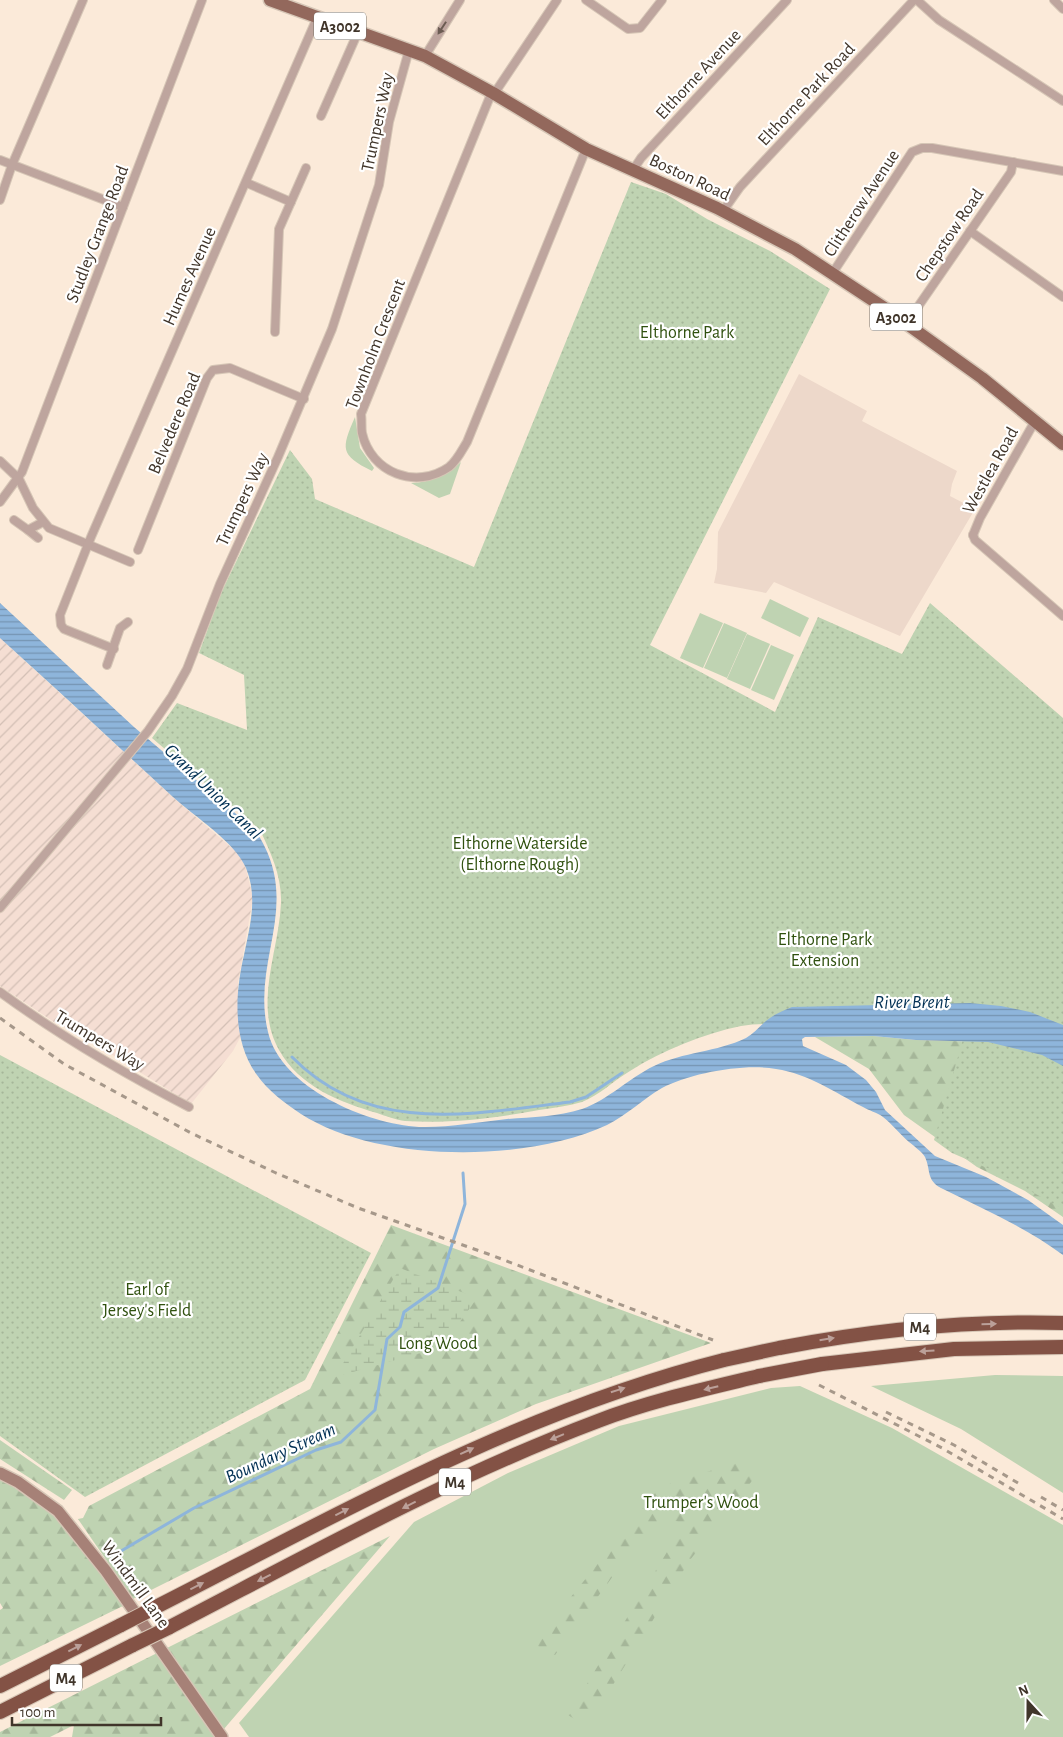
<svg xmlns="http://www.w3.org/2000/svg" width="1063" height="1737" font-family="'Alegreya Sans',sans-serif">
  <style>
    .industrial { fill: url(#industrial-furrows) }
    .education { fill: #edd8ca }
    .grass { fill: #bfd3b2 }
    .forest { fill: url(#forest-firs) }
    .wetland { fill: url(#wetland-marsh) }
    .park { fill: url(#park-dots) }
    .water { fill: url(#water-rules) }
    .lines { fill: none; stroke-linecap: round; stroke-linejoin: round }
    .stream { stroke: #8eb5db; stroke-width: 3 }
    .street-casing { stroke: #d6c6b6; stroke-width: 10 }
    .secondary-casing { stroke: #d6c6b6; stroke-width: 14 }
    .primary-casing { stroke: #d6c6b6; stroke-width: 15 }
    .highway-casing { stroke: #d6c6b6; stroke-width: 16 }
    .street { stroke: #bea59e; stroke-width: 8 }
    .secondary { stroke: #a68177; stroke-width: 11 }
    .primary { stroke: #93685c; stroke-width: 12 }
    .highway { stroke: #835245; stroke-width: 14 }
    .rail { stroke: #a6988a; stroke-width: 3; stroke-dasharray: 6 6; stroke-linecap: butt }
    .highway-bridge-casing { stroke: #d6c6b6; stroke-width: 16; stroke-linecap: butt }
    .highway-bridge { stroke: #835245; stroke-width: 14 }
    .oneway { fill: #6c5c53 }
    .oneway2 { fill: #bba099 }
    .labels { text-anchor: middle; stroke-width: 4.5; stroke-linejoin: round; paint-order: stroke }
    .shield { fill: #fff; stroke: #79726a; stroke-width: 1 }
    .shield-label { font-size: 16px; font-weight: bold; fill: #40352a }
    .street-label { font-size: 18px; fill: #40352a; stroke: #fff }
    .park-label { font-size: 18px; fill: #30510f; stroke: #fff }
    .water-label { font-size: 19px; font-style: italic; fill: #023054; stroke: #fff }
  </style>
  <defs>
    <pattern id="industrial-furrows" width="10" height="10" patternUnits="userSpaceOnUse" patternTransform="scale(1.25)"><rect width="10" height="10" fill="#f5ded3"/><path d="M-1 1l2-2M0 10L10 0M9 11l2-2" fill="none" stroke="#d3bfb5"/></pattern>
    <pattern id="forest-firs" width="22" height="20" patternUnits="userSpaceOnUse" patternTransform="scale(1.25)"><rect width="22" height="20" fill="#bfd3b2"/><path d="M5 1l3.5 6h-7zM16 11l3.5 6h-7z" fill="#a5b699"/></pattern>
    <pattern id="wetland-marsh" width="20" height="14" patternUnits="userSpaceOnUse" patternTransform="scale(1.25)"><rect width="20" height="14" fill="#bfd3b2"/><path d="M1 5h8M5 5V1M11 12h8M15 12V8" fill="none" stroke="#a5b699"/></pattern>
    <pattern id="park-dots" width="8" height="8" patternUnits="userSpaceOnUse" patternTransform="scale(1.25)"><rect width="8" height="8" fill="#bfd3b2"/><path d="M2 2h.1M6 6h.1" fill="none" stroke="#a5b699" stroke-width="1.8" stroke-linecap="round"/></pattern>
    <pattern id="water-rules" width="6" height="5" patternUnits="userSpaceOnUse" patternTransform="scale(1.25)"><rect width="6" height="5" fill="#8eb5db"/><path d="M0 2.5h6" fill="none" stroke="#7594b2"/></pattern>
  </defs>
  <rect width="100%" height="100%" fill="#fbead9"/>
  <path class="industrial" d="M0,638l176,162 63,54 7,15 7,29 -15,85v29l3,24 -8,15 -42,53 -109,-68 -28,-14 -54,-36z"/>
  <path class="education" d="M799,374l68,37 -5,10 95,50 -5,13 -2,12 25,13 -75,127 -126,-54 -8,11 -52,-10 3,-14 1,-37z"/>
  <g class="grass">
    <path d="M355,417l5,31 14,20 -2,3c-32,-16 -31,-22 -17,-54z"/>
    <path d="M461,462l-11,32 -11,4 -28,-15c21,-1 34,-7 50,-21z"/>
    <path d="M770,599l39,19 -9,19 -39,-19z"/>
    <path d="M700,613l23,10 -20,45 -23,-10z"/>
    <path d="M724,623l23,10 -20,45 -23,-10z"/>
    <path d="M747,634l23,10 -20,45 -23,-10z"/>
    <path d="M771,645l23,10 -20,45 -23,-10z"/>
    <path d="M995,1375l68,1v117l-102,-64 -90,-43z"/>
    <path d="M800,1386l92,42 171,97v212h-814l-10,-14 175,-201 94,-49 111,-47 152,-38z"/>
  </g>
  <g class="forest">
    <path d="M873,1036l43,4 72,2 75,24v151l-38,-26 -48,-24 -73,-52 -35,-46 -54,-32z"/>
    <path d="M391,1225l320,118 -175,61 -102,45 -301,150 -55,-80 5,-1 6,-12 221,-117z"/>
    <path d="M0,1440l72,50 -8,10 -64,-41z"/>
    <path d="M747,1459l8,18 -65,83 -103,167 -19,-12 116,-191 -19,-7 -49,55 -61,83 -14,-2 -5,-13 124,-153z"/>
    <path d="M0,1478l55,37 72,89 -127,62v-56l3,-2 -3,-5z"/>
    <path d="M390,1536l-173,201h-145l2,-12 -24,12h-50v-5z"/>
  </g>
  <path class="wetland" d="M400,1268l77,30 -35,49 -107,30z"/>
  <g class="park">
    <path d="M631,182l35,12 41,25 63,32 60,38 -180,356 125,67 43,-95 84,37 28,-51 133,115v491l-69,-38 -42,-18 -18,-13 34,-118c-52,1 -103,2 -154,3 -24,0 -50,-3 -73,1 -38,8 -78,24 -111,45 -17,10 -30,24 -48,31 -14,4 -29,6 -43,8 -43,8 -90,14 -134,11 -9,-1 -19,-5 -28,-8 -38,-11 -78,-27 -98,-63 -26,-47 0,-98 2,-147 1,-26 -10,-50 -21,-73l-108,-92 25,-35 70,27 -3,-55 -45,-22 22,-60 69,-143 22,29 3,20 159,68z"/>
    <path d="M0,1055l371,198 -66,127 -220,117 -85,-61z"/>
  </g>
  <path class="water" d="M0,603l134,124 121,103c50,74 -5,128 13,202 13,56 99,92 151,95 28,1 59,-5 88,-8 24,-2 51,-2 75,-10 26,-9 47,-31 72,-43 29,-14 63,-14 92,-28 9,-5 16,-15 24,-20 7,-5 15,-8 22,-11l178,-4 31,3 29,6 33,13v41l-21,-11 -54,-13 -72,-2 -43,-4 -68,1 -3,2 1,7 43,19 20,15 10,12 9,18 50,46 51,21 42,23 35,25v30c-38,-28 -80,-46 -122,-67 -15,-8 -10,-18 -16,-31 -3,-5 -11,-11 -16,-15 -9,-8 -17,-18 -26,-25 -6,-5 -14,-6 -20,-10 -29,-15 -54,-33 -87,-38 -31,-6 -86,4 -114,19 -19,11 -35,27 -55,37 -81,38 -230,38 -306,-11 -15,-10 -34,-24 -44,-39 -25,-34 -22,-82 -13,-120 6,-29 14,-58 2,-87 -11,-26 -51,-51 -73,-71 -58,-53 -115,-107 -173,-159z"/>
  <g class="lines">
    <g class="stream">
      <path d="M292,1057c77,79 179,57 278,45l16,-5 36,-24"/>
      <path d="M116,1554l78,-46 122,-58 25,-8 34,-32 12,-71 13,-12 4,-15 34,-24 27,-84 -2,-31"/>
    </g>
    <defs>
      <g id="street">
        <path d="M557,0l-59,88 -9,11 -128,315c1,6 0,13 1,19 9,40 54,57 87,34 8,-6 13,-17 18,-25l119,-293"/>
        <path d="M586,0l42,29 12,-1 22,-28"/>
        <path d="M917,0l22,20 124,81"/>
        <path d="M1054,0l9,9"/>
        <path d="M425,56l35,-56"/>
        <path d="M321,116l37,-84"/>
        <path d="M0,160l123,47"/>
        <path d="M633,170l8,-12 146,-158"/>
        <path d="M247,183l44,19"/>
        <path d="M0,200l12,-35 71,-165"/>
        <path d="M723,211l17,-24 174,-187"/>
        <path d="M970,231l93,66"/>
        <path d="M832,274l80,-122 10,-4h10l131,23"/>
        <path d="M906,324l105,-152 2,-10"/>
        <path d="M275,332l4,-103 27,-61"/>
        <path d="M0,461l19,18 14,29 16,20 81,34"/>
        <path d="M0,502l22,-30 180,-472"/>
        <path d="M14,520l14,10 15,-8"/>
        <path d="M28,530l10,8"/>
        <path d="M973,535l7,-17 55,-97"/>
        <path d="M973,535l2,5 88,76"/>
        <path d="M138,550l69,-172 6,-8 17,-2 74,31"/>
        <path d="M114,649l-50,-20 -3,-4 -1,-10 31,-78 226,-519"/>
        <path d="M107,665l13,-37 8,-6"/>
        <path d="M0,908l148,-177 24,-35 15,-27 33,-85 58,-127 54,-128 47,-144 10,-63 20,-72"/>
        <path d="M0,992c60,44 123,81 189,115"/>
      </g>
      <path id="secondary" d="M0,1473l18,9 40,29 48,60 116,166"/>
      <path id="primary" d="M270,0l155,56 68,37 93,56 131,59 78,41 91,60 96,69 81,66"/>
      <g id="highway">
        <path d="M779,1348c94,-18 189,-28 284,-25"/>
        <path d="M822,1364l132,-15 109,-2"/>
        <path d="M154,1608c185,-94 367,-197 570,-248"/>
        <path d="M168,1628c141,-73 281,-151 430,-207 52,-20 107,-32 161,-45"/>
        <path d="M0,1686l121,-61"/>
        <path d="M0,1712l133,-67"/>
      </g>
    </defs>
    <use href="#street" class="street-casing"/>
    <use href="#secondary" class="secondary-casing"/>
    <use href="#primary" class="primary-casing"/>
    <use href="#highway" class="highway-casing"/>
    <use href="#street" class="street"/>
    <use href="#secondary" class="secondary"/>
    <use href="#primary" class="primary"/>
    <use href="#highway" class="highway"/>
    <g class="rail">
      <path d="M0,1018l64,46 127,69 85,40 82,35 133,47 222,85"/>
      <path d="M819,1385l123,63 121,71"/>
      <path d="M886,1412l68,33 64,38"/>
      <path d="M1041,1497l22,13"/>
    </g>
    <defs>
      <g id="highway-bridge">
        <path d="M724,1360l55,-12"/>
        <path d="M759,1376l63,-12"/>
        <path d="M121,1625l33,-17"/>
        <path d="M133,1645l35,-17"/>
      </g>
    </defs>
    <use href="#highway-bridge" class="highway-bridge-casing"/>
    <use href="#highway-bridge" class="highway-bridge"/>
  </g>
  <defs><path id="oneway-solid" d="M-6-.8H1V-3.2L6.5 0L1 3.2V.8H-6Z" transform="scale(1.25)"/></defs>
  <use class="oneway" href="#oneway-solid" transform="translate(442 28) rotate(123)"/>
  <g class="oneway2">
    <use href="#oneway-solid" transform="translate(989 1324) rotate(-1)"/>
    <use href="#oneway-solid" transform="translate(827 1339) rotate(-9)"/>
    <use href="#oneway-solid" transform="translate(927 1351) rotate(176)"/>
    <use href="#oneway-solid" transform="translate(711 1388) rotate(166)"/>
    <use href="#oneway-solid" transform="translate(618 1390) rotate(-18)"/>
    <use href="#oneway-solid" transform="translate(557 1437) rotate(158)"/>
    <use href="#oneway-solid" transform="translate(467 1451) rotate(-25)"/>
    <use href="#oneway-solid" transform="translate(409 1505) rotate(153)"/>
    <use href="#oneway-solid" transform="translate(342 1512) rotate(-27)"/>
    <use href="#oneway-solid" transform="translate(264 1578) rotate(153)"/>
    <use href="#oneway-solid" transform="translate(197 1586) rotate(-27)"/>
    <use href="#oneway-solid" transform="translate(75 1648) rotate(-27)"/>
  </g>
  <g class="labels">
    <g class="shield">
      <rect x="314" y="12.5" width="52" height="27" rx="4"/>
      <rect x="870" y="303.5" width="52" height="27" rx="4"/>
      <rect x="904" y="1313.5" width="32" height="27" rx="4"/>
      <rect x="439" y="1468.5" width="32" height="27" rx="4"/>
      <rect x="50" y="1664.5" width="32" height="27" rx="4"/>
    </g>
    <g class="shield-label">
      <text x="340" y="32">A3002</text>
      <text x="896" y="323">A3002</text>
      <text x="920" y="1333">M4</text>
      <text x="455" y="1488">M4</text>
      <text x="66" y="1684">M4</text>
    </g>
    <g class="street-label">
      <text transform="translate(698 74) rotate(-47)" y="6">Elthorne Avenue</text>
      <text transform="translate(806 94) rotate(-47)" y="6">Elthorne Park Road</text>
      <text transform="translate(377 122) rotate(-78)" y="6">Trumpers Way</text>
      <text transform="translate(690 177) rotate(25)" y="6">Boston Road</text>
      <text transform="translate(861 203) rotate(-57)" y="6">Clitherow Avenue</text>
      <text transform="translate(97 234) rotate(-69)" y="6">Studley Grange Road</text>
      <text transform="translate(949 235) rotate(-56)" y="6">Chepstow Road</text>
      <text transform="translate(189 276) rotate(-66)" y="6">Humes Avenue</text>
      <text transform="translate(375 344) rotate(-69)" y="6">Townholm Crescent</text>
      <text transform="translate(174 423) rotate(-67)" y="6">Belvedere Road</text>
      <text transform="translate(990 470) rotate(-61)" y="6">Westlea Road</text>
      <text transform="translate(242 499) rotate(-65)" y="6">Trumpers Way</text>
      <text transform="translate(100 1040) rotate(31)" y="6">Trumpers Way</text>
      <text transform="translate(136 1584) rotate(54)" y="6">Windmill Lane</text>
    </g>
    <g class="park-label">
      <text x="687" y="338">Elthorne Park</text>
      <text x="520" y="849">Elthorne Waterside<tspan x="520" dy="21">(Elthorne Rough)</tspan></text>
      <text x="825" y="945">Elthorne Park<tspan x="825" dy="21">Extension</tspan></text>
      <text x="147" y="1295">Earl of<tspan x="147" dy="21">Jersey's Field</tspan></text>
      <text x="438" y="1349">Long Wood</text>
      <text x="701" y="1508">Trumper's Wood</text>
    </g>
    <g class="water-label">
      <text transform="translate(214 791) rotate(44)" y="7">Grand Union Canal</text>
      <text x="912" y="1008">River Brent</text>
      <text transform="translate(280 1452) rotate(-25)" y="7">Boundary Stream</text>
    </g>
  </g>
  <g transform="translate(1028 1702) rotate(339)" stroke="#ffffff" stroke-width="4" paint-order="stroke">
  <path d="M0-4L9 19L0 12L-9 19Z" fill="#40352a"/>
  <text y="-8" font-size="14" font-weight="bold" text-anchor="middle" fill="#40352a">N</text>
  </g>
  <path d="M12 1717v8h149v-8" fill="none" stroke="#40352a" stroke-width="2.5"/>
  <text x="20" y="1717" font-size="15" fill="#40352a" stroke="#ffffff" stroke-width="4" paint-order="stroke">100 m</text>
</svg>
